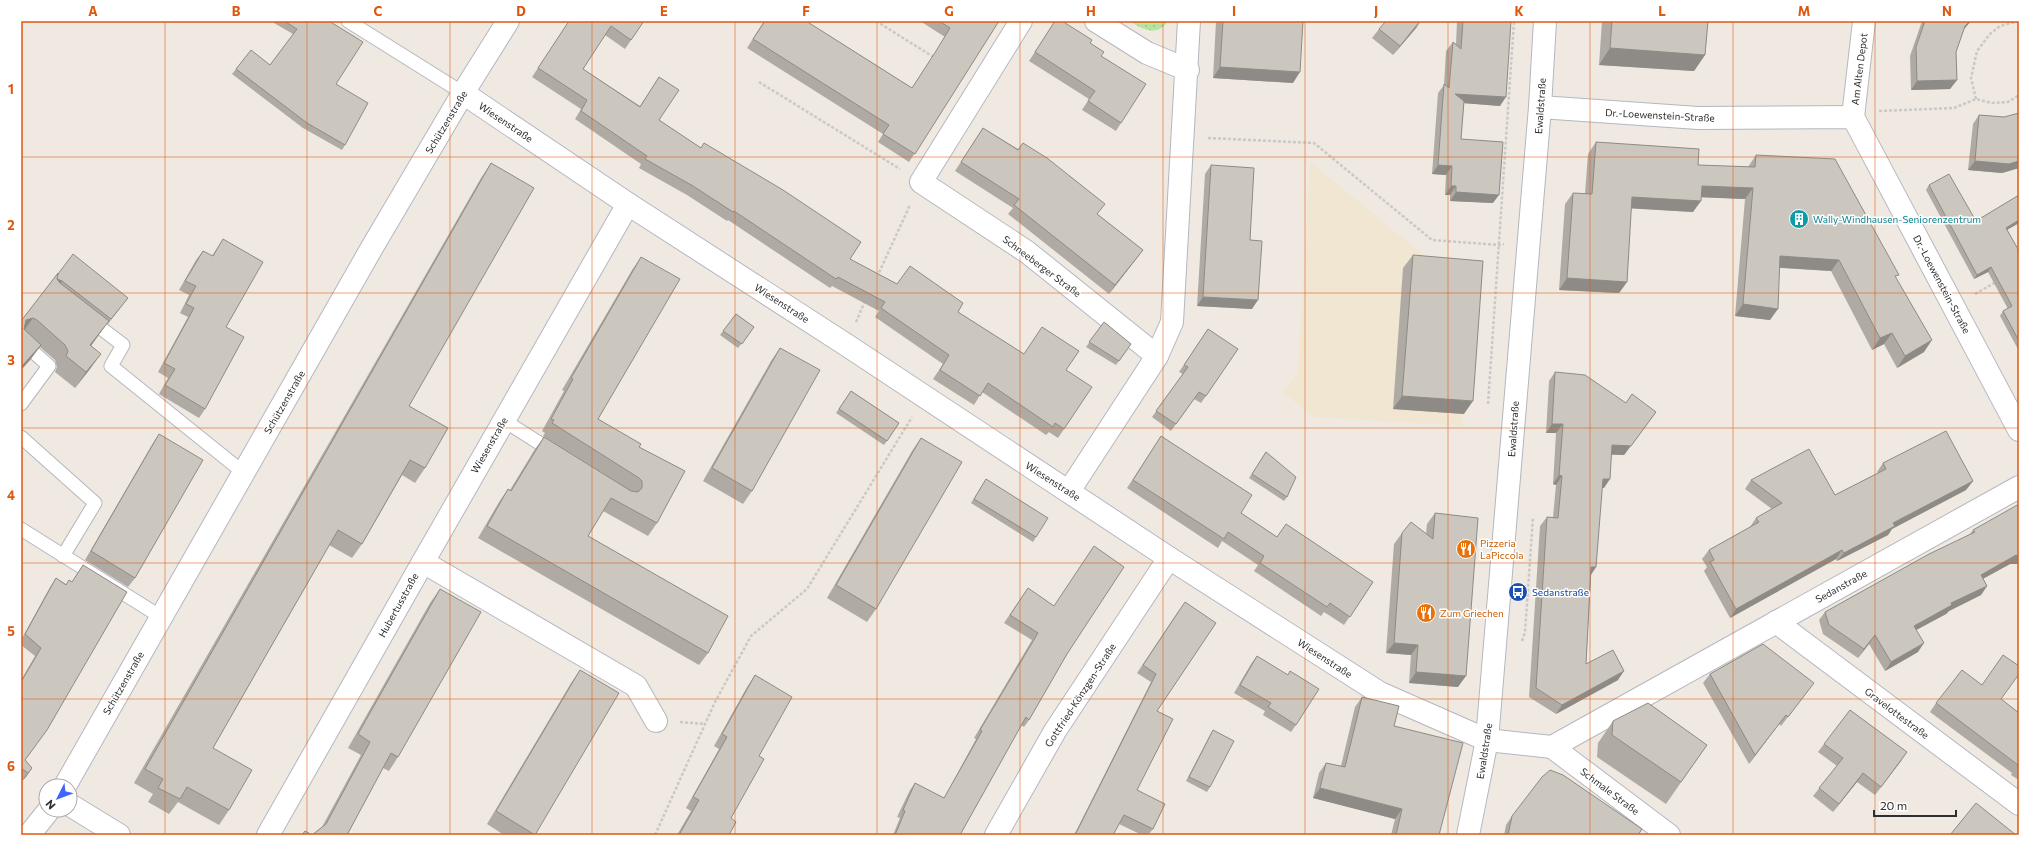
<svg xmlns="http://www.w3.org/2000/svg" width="2040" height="856" font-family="Commissioner,sans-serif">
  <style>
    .education { fill: #f0e6d1 }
    .green { fill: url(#green-dots) }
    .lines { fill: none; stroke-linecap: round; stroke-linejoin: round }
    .lane-casing { stroke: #b4b7c1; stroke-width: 15 }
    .street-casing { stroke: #b4b7c1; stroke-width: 24 }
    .secondary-casing { stroke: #b4b7c1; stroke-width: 24 }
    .path { stroke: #c9c9c9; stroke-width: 2.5; stroke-dasharray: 3 2; stroke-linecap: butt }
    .lane { stroke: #fff; stroke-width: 13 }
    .street { stroke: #fff; stroke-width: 22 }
    .secondary { stroke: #fff; stroke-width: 22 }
    .wall { fill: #afaba4 }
    .shaded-wall { fill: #8e8b86 }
    .building { fill: #cbc7bf; stroke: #8e8b86 }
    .grid { fill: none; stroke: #df570e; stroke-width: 1; stroke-opacity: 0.55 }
    .labels { text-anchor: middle; stroke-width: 3; stroke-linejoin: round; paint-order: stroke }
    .street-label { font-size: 10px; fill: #2e2e2e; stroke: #fff }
    .culture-label { font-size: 10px; fill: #0d838f; stroke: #fff; text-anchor: start }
    .food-label { font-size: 10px; fill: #c56008; stroke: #fff; text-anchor: start }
    .transit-label { font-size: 10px; fill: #164399; stroke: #fff; text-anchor: start }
    .neatline { fill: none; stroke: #df570e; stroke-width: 1.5 }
    .grid-label { font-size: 13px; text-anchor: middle; font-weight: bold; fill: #df570e }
  </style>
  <defs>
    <pattern id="green-dots" width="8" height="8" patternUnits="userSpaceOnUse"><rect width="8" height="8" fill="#b6e59e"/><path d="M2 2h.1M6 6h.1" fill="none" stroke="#9dc588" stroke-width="1.8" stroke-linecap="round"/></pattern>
  </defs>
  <rect width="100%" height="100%" fill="#efe9e1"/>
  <path class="education" d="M1310,162l117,96 46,16 -11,152 -149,-9 -30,-25 15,-19z"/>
  <path class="green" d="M1130,21h38c-11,16 -25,9 -38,0z"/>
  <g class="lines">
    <defs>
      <g id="lane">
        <path d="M348,21l115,72"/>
        <path d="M89,319l34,26 -12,21 133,107"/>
        <path d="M21,341l28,25 -28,38"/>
        <path d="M503,420l52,33"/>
        <path d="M21,437l74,66 -32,53"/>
        <path d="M21,529l140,88"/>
      </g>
      <g id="street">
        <path d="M1021,21l-100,161 106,70 130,104"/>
        <path d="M1096,21l51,32 41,17"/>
        <path d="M463,93l165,111 217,140 324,214 211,135 107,47 65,7 467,-260"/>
        <path d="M1540,107l158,11 155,-1 166,313"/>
        <path d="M1853,117l11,-96"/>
        <path d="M1069,491l88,-135 15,-34 17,-301"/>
        <path d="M423,562l205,-358"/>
        <path d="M1776,622l243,182"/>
        <path d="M1552,747l117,88"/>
        <path d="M70,805l49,30"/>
        <path d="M268,835l155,-273 213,124 20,35"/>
        <path d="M996,835l59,-104 114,-173"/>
      </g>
      <g id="secondary">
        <path d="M65,786l305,-535 93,-158 45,-72"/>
        <path d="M29,835l20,-25"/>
        <path d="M1468,835l19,-95 53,-633 5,-86"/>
      </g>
    </defs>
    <use href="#lane" class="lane-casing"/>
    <use href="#street" class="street-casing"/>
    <use href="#secondary" class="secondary-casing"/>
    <g class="path">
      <path d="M876,21l59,37"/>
      <path d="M759,82l141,87"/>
      <path d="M1976,99l-5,-21 6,-27 13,-17 10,-8 19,-5"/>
      <path d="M1879,111l75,-3 22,-9 16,4 16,-1 11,-7"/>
      <path d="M1208,138l106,5 118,97 67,5 5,-1"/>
      <path d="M877,277l33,-72"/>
      <path d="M1975,294l21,-12"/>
      <path d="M856,322l9,-21"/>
      <path d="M1488,404l26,-383"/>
      <path d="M1522,641l3,-9 8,-115"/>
      <path d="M680,722l25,2"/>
      <path d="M655,835l60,-133 36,-66 56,-47 105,-172"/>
    </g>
    <use href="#lane" class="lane"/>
    <use href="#street" class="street"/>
    <use href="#secondary" class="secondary"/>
  </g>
  <g class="wall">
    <path d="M275,21h54l7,63 9,61 -3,5 -39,-22 -71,-54 4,-5 34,-4 23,-31 -19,-11z"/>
    <path d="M569,21h75l-19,28 -20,-14 -22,34 57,37 19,-29v43l42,28 3,-5 146,116 47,25 61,28 66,42 42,16 -2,59 -6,9 -9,-6 -3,3 -64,-43 -8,13 -41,-26 10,-15 -68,-47 4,-6 -47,-25 -2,2 -102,-68 -1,1 -40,-26 -48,-27 2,-4 -66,-45 6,-10 -49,-32z"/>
    <path d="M764,21h42l106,67 19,-29 14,-22 -25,-16h79l-90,141 -31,-20 5,-8 -136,-86z"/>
    <path d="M1055,21l35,22 11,13 20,67 -5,8 -34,-21 7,-11 -60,-38z"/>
    <path d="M1216,21h87l-10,62 -80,-5z"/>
    <path d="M1457,21h54l-11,85 -36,-3 -3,36 32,64 -43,-2v-6h-5l1,-20 -14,-1 6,-81 6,-8 2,-34 7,-9 3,2z"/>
    <path d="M1602,21h106l-3,34 -11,16 -95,-6z"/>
    <path d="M1922,21h49l-7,8 -8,23 1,28 -7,9 -39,1 -1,-34z"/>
    <path d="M1417,27l-24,28 -21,-17 7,-9z"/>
    <path d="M2019,113v55l-17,5 -34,-3 5,-46 6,-9 25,2z"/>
    <path d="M983,128l35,21 5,-6 74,71 46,36 -34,44 -101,-80 5,-6 -58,-37z"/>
    <path d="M1596,142l102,23 50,2 8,-12 140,123 28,74 -27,16 -13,-24 -12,6 -41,-79 -51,-3 -10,52 -35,-4 10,-117 -44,-2 -8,15 -62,-4 -4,74 -8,11 -60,-3 6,-86 8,-11 12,1 3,-40z"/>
    <path d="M491,163l-82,243 16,62 -10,15 -13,-8 -40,69 -10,14 -23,-13 -116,203 16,62 -10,15 -41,-23 -9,12 -21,-12 5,-8 -19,-11 347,-605z"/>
    <path d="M1211,165l39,75 2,69 -55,-3 8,-132z"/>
    <path d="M1929,185l47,36 43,-26v28l-12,7 12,21v100l-19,-35 3,-5 5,-2 -20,-37 -14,7 -48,-89z"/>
    <path d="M223,239l3,88 -21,82 -6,9 -40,-24 9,-16 -10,-6 30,-55 -8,-4 9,-18 -10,-5 17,-30 7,-9 9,5z"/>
    <path d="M1413,255l51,159 -71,-5 10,-141z"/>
    <path d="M641,257l-43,162 41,28 18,76 -9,13 -45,-25 -15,25 120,117 -9,12 -221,-127 21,-36 9,-13 2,1 25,-41 9,-12 87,54 -88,-55 2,-3 -3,-2 22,-40 -2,-1 70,-120z"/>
    <path d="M58,274l70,24 -20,26 -1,-1 -16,23 -1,23 -15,19 -20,-16 2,-5 -2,-7 -15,-13 -10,13 -9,10v-49z"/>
    <path d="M736,314l18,13 -16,21 -18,-13z"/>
    <path d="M1104,322l27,22 -15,21 -30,-18z"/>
    <path d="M1208,329l-2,67 -5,7 -7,-4 -23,32 -19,-14 31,-43 -4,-2z"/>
    <path d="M780,348l-28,143 -9,13 -40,-23 68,-120z"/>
    <path d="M1555,372l71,31 30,9 -32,43h-13l-7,33h-2l-6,79 -5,8 -5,89 32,16 -62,34 -27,-17 11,-171 7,-9h6l3,-32 -3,-1 3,-51h-10l3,-52z"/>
    <path d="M851,391l48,32 -15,22 -48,-32z"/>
    <path d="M159,434l-24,144 -7,9 -43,-27 68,-117z"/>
    <path d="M1161,436l80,77 36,24 96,45 -29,43 -20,-13 -3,4 -67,-45 4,-6 -36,-24 -4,7 -91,-60z"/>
    <path d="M921,438l-45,171 -9,13 -40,-24 85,-147z"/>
    <path d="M1266,452l21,45 -3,4 -35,-23z"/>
    <path d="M1883,463l90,18 -7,9 -74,39 -4,6 -51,26 -1,-2 -106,59 -26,-47 3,-4 -5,-8 7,-9 41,-23 6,-9 16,-9 -27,-20 6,-9 84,15 43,-22 -1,-1z"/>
    <path d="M983,484l53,53 -3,5 -62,-39z"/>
    <path d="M1435,513l23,174 -49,-4 2,-28 -25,-2 8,-109 8,-11 24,1 1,-10z"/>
    <path d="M1973,530l37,34 -27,15 4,7 -6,9 -32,16 -3,3 -30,16 2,22 -33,19 -16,-27 -11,14 -35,-24 -4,-14 6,-8 145,-78z"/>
    <path d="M83,565l-58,195 7,8 -6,9 -5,5v-102l14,-24 -14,-11v-5l29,-53 6,-9 10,6 6,-2z"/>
    <path d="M1028,588l39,66 -38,66 -5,7 -3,-2 -61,110h-67l7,-17 -3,-1 13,-27 5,-7 29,15 32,-59 -2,-1 58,-98 -28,-17z"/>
    <path d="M440,589l-42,168 -9,14 -6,-3 -36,67h-45l3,-4 7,4 10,-8 39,-72 -13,-7 82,-145z"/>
    <path d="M1179,610l-22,101 -20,79 16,39 -5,6h-6l-23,-11 -6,11h-39l77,-153 -14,-9z"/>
    <path d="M1257,656l39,69 -5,7 -28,-17 2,-4 -31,-18 17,-29z"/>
    <path d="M580,670l-45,165h-31l-17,-11 84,-141z"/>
    <path d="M1710,674l97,18 -26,34 -2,-2 -30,40 -46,-81z"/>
    <path d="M755,675l4,81 -28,62 -2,17h-52l14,-24 -5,-3 33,-59 -5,-3 33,-59z"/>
    <path d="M1362,697l32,29 45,109h-48l4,-16 -82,-21 6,-25 7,-10 15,3 14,-59z"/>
    <path d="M2001,699l18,14v67l-8,-5 1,-2 -82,-61 6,-9z"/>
    <path d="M1613,721l94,24 -41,59 -69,-47 1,-14z"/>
    <path d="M1213,730l-3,57 -3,5 -21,-11 24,-46z"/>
    <path d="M1824,744l77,17 -26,34 -18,-13 -24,30 -20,-16 24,-30 -19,-14z"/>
    <path d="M1512,816l130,13 -4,6h-134l2,-10z"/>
  </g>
  <g class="shaded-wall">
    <path d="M1421,21l-4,6 -24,28 7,-9z"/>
    <path d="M1970,21h1l-12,14 6,-9z"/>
    <path d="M1610,48l95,7 -11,16 -95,-6z"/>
    <path d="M1220,67l80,5 -7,11 -80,-5z"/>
    <path d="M1957,80l-7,9 -39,1 6,-9z"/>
    <path d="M1455,94l51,3 -6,9 -51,-4z"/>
    <path d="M1975,161h44v7l-17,5 -34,-3z"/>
    <path d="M1438,165l14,1 -6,9 -14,-1z"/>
    <path d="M1451,186h5l-6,9h-5z"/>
    <path d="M1702,186l51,2 -8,11 -51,-2z"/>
    <path d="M1456,192l43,3 -6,8 -43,-2z"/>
    <path d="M1632,197l69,4 -8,11 -69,-4z"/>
    <path d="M2019,220v3l-16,9 3,-4z"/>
    <path d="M1143,250l-6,8 -28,36 6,-9z"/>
    <path d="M1780,256l59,4 -8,11 -59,-4z"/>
    <path d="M1991,267l-3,5 -14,7 3,-4z"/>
    <path d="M1567,278l60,4 -8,11 -60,-3z"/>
    <path d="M58,279l4,2 -3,5 -4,-2z"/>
    <path d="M1203,297l55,3 -6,9 -55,-3z"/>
    <path d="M1743,304l35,5 -8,11 -35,-4z"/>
    <path d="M33,318l-11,15 4,-13z"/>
    <path d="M109,321l-11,15 -18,25 10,-16z"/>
    <path d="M1892,333l-8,11 -12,6 8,-12z"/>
    <path d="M1932,340l-8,12 -27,16 8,-12z"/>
    <path d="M41,345l-11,15 -9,10v-3z"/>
    <path d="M101,354l-11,15 -15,19 11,-16z"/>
    <path d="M1402,396l71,5 -9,13 -71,-5z"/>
    <path d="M1656,412l-32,43 -18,-1 6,-9z"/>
    <path d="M1552,424h11l-7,9h-10z"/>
    <path d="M1559,475l3,1 -6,9 -3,-1z"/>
    <path d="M1603,479h7l-6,9h-7z"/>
    <path d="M1973,481l-7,9 -74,39 -4,6 -51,26 7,-8 49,-30z"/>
    <path d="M1842,550l-6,9 -106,59 6,-9z"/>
    <path d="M2016,555l3,1v8h-9l-35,19 6,-8z"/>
    <path d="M1591,567h5l-6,9z"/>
    <path d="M1987,586l-6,9 -32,16 -3,3 -39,21 7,-9 37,-23z"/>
    <path d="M1875,635l-6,9 -11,14 6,-9z"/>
    <path d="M1394,643l24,2 -7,10 -25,-2z"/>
    <path d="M1924,643l-6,9 -33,19 6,-9z"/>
    <path d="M1624,671l-6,9 -62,34 6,-9z"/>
    <path d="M1416,672l50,4 -8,11 -49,-4z"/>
    <path d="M1786,715l-7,9 -30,40 6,-9z"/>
    <path d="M1907,752l-6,9 -26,34 6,-8z"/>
    <path d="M32,768l-6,9 -5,5 7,-9z"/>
    <path d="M1863,773l-6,9 -24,30 6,-8z"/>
    <path d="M1320,788l82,21 -7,10 -82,-21z"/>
  </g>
  <g class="building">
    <path d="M284,21h45l34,21 -27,42 32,19 -23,42 -38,-22 -71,-54 15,-19 19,15 27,-36z"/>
    <path d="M569,21h75l-13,19 -20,-14 -28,43 57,38 19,-30 20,13 -20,30 42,28 3,-5 79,47 78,52 -11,17 47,25 13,-18 53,37 -5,9 66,42 18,-27 37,24 -13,19 26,17 -28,42 -9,-6 -2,4 -65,-44 -8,13 -40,-26 9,-15 -68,-47 4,-6 -47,-25 -2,2 -102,-68 -1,1 -40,-26 -48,-27 2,-3 -66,-45 6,-11 -49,-32z"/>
    <path d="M765,21h41l106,67 24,-37 14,-23 -11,-7h60l-84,133 -32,-20 6,-9 -136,-86z"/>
    <path d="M1055,21h7l30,19 -2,3 14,9 -3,4 45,28 -25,39 -33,-22 7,-10 -60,-39z"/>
    <path d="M1223,21h80l-3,51 -80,-5z"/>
    <path d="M1386,21h34l-20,25 -21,-17z"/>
    <path d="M1463,21h48l-5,76 -51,-3 9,7 -3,38 42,3 -4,53 -43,-3v-6h-5l1,-20 -14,-1 6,-81 5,4 4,-46 8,7z"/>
    <path d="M1612,21h96l-3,34 -95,-7z"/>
    <path d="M1925,21h45l-5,5 -9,26 1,28 -40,1 -1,-34z"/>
    <path d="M2019,113v48l-10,3 -34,-3 4,-46 25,2z"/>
    <path d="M983,128l35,22 5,-7 24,15 58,46 -8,10 46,36 -28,35 -101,-80 5,-6 -58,-37z"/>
    <path d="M1596,142l103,7 -1,16 57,2 1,-12 79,4 64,116 -4,1 37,64 -27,16 -13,-23 -12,5 -41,-78 -59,-4 -2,53 -35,-5 10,-116 -51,-2 -1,15 -69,-4 -5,85 -60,-4 6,-85 19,1z"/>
    <path d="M491,163l43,25 -125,218 39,22 -23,40 -15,-8 -48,84 -24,-14 -73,127 -52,91 39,22 -23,40 -42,-23 -7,12 -22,-11 5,-9 -18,-10z"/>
    <path d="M1211,165l43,3 -4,72 12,1 -4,59 -55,-3z"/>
    <path d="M1949,174l27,47 43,-26v25l-13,8 13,23v90l-16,-30 9,-5 -21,-39 -14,8 -48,-90z"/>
    <path d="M223,239l40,23 -37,65 18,10 -39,72 -40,-24 10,-16 -11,-6 30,-55 -8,-4 10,-18 -11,-5 18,-30 10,5z"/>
    <path d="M73,254l55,44 -17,21 -49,-38 -5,-2 1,-5z"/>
    <path d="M1413,255l70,6 -10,140 -71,-5z"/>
    <path d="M641,257l39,22 -82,140 43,25 -2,3 46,24 -28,52 -46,-25 -23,38 140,80 -20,37 -221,-127 21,-37 3,2 33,-54 87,54 7,1 4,-4v-7l-3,-3 -87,-55 2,-3 -3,-1 22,-40 -2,-1z"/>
    <path d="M58,273l-1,6 3,4 49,38 -19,24 11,9 -15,18 -20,-16 2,-5 -3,-6 -28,-25 -4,-2 -7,2 -2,9 17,16 -20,22v-46z"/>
    <path d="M736,314l18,13 -12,17 -19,-13z"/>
    <path d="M1104,322l27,22 -12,17 -30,-19z"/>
    <path d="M1208,329l30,20 -32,47 -7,-4 -23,32 -20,-13 32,-44 -4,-2z"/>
    <path d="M780,348l40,22 -68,121 -40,-23z"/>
    <path d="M1555,372l30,3 41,28 6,-9 24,18 -25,34 -19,-1 -2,34h-7l-7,88h-5l-5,97 27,-14 11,21 -62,34 -26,-17 11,-171 11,1 4,-42 -3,-1 4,-51h-11z"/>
    <path d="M851,391l48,32 -12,18 -48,-32z"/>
    <path d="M1946,431l27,50 -80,42 2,3 -51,27 -2,-3 -106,59 -26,-47 4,-2 -5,-10 50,-28 -3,-4 26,-15 -31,-23 58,-31 26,46 51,-26 -3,-6z"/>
    <path d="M159,434l44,26 -68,118 -44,-27z"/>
    <path d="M1161,436l91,59 -11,18 36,24 9,-13 87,58 -23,35 -20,-14 -3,4 -67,-44 4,-7 -36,-24 -4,7 -91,-59z"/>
    <path d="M921,438l41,24 -86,147 -40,-24z"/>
    <path d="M1266,452l30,25 -9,20 -35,-23z"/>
    <path d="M986,479l62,39 -12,19 -62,-38z"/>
    <path d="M2019,504v52l-3,-1 -35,20 6,11 -36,17 1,2 -38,21 10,17 -33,19 -16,-27 -11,14 -35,-24 -4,-13 104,-58 46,-22 -2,-2z"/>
    <path d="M1435,513l43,5 -12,158 -50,-4 2,-27 -24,-2 8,-110 9,-11 22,17z"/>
    <path d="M1094,546l30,21 -57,87 -38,66 -3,-3 -66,118h-65l10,-24 -2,-1 12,-27 29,15 38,-67 -2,-1 58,-97 -28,-18 18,-27 26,18z"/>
    <path d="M83,565l44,27 -80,138 -22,30 7,8 -4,5 -7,-5v-86l20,-34 -16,-14 31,-56 10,7 3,-5 3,2z"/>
    <path d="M440,589l41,23 -83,145 -7,-4 -44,82h-45l3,-4 7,4 14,-11 44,-82 -12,-8z"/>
    <path d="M1185,602l31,21 -59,88 16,8 -36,71 28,14 -12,25 -29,-14 -11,20h-38l81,-161 -13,-9z"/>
    <path d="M1763,644l51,39 -26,34 -2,-2 -31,40 -45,-81z"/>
    <path d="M2003,655l16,11v8l-18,25 18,14v55l-2,-2 1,-1 -82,-62 26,-33 20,15z"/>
    <path d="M1257,656l31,19 2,-4 29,18 -23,36 -28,-18 3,-4 -31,-18z"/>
    <path d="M580,670l39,23 -84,142 -39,-24z"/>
    <path d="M755,675l37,22 -33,59 5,3 -33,59 5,4 -7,13h-50l20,-35 -6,-3 34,-60 -5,-3z"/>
    <path d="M1362,697l37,9 -5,20 69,17 -24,92h-43l6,-26 -82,-21 6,-25 19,4z"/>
    <path d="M1648,703l59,42 -26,37 -69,-47 1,-14z"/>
    <path d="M1850,710l57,42 -26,35 -18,-14 -24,31 -20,-16 24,-30 -19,-14z"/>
    <path d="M1213,730l21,11 -24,46 -21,-10z"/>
    <path d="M1550,770l13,5 79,54 -4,6h-130l4,-19 30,-39z"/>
    <path d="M1976,803l40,32h-66z"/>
  </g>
  <path class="grid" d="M165,21v814M307,21v814M450,21v814M592,21v814M735,21v814M877,21v814M1020,21v814M1163,21v814M1305,21v814M1448,21v814M1590,21v814M1733,21v814M1875,21v814M21,157h1998M21,293h1998M21,428h1998M21,563h1998M21,699h1998"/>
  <defs>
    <symbol id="building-disc" viewBox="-11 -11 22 22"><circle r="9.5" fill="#0f9aa8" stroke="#fff"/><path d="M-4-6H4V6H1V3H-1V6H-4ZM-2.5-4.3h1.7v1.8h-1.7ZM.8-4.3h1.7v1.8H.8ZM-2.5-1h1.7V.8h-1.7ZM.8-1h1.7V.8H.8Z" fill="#fff"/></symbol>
    <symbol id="restaurant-disc" viewBox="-11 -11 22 22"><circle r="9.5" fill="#e8710a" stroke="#fff"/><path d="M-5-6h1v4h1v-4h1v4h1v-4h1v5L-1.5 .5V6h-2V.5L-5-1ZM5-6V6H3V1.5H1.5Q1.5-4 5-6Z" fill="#fff"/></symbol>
    <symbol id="bus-disc" viewBox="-11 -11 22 22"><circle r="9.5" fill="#1a4fb4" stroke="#fff"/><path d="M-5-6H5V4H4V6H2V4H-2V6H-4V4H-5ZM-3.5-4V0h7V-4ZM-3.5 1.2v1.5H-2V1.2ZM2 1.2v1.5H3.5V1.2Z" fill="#fff"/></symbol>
  </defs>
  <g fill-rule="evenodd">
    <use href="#building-disc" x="1788" y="208" width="22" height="22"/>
    <use href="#restaurant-disc" x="1455" y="538" width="22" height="22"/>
    <use href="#bus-disc" x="1507" y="581" width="22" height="22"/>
    <use href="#restaurant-disc" x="1415" y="602" width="22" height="22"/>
  </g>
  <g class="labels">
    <g class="street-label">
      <text transform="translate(1859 69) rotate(-83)" y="4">Am Alten Depot</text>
      <text transform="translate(1540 106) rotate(-86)" y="4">Ewaldstraße</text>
      <text transform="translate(1660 115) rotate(3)" y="4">Dr.-Loewenstein-Straße</text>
      <text transform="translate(446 122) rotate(-59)" y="4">Schützenstraße</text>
      <text transform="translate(506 122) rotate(34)" y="4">Wiesenstraße</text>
      <text transform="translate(1042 266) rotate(37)" y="4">Schneeberger Straße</text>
      <text transform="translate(1942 284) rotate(62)" y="4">Dr.-Loewenstein-Straße</text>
      <text transform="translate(782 303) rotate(33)" y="4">Wiesenstraße</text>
      <text transform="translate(284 402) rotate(-60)" y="4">Schützenstraße</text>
      <text transform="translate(1513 429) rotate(-86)" y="4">Ewaldstraße</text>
      <text transform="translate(489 445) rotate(-60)" y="4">Wiesenstraße</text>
      <text transform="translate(1053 481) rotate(33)" y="4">Wiesenstraße</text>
      <text transform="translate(1841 586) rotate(-29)" y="4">Sedanstraße</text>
      <text transform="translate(398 605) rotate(-61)" y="4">Hubertusstraße</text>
      <text transform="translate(1325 658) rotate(33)" y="4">Wiesenstraße</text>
      <text transform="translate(123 683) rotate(-60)" y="4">Schützenstraße</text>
      <text transform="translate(1080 695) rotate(-57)" y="4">Gottfried-Könzgen-Straße</text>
      <text transform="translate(1897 713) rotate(37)" y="4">Gravelottestraße</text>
      <text transform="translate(1484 751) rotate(-81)" y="4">Ewaldstraße</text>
      <text transform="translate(1610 791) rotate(37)" y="4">Schmale Straße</text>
    </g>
    <g class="culture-label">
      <text x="1813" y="223">Wally-Windhausen-Seniorenzentrum</text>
    </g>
    <g class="food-label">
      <text x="1480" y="547">Pizzeria<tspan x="1480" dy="12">LaPiccola</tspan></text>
      <text x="1440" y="617">Zum Griechen</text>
    </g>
    <g class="transit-label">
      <text x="1532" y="596">Sedanstraße</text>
    </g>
  </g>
  <rect width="2040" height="856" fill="none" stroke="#ffffff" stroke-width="44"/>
  <g transform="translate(58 798) rotate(228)"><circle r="19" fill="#ffffff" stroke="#ababab"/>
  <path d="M0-3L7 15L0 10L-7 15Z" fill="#4264fb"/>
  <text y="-6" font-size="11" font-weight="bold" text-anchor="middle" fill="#2e2e2e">N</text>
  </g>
  <path d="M1874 810v6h82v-6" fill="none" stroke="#2e2e2e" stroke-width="2"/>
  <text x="1880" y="810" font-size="12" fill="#2e2e2e" stroke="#ffffff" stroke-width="3" paint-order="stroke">20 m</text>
  <rect x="22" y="22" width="1996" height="812" class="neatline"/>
  <g class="grid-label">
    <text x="93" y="16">A</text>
    <text x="236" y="16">B</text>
    <text x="378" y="16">C</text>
    <text x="521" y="16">D</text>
    <text x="664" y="16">E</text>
    <text x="806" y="16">F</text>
    <text x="949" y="16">G</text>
    <text x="1091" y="16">H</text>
    <text x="1234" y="16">I</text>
    <text x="1376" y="16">J</text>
    <text x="1519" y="16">K</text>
    <text x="1662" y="16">L</text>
    <text x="1804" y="16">M</text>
    <text x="1947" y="16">N</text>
    <text x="11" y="94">1</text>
    <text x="11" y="230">2</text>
    <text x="11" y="365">3</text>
    <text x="11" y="500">4</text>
    <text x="11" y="636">5</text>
    <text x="11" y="771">6</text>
  </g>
</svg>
